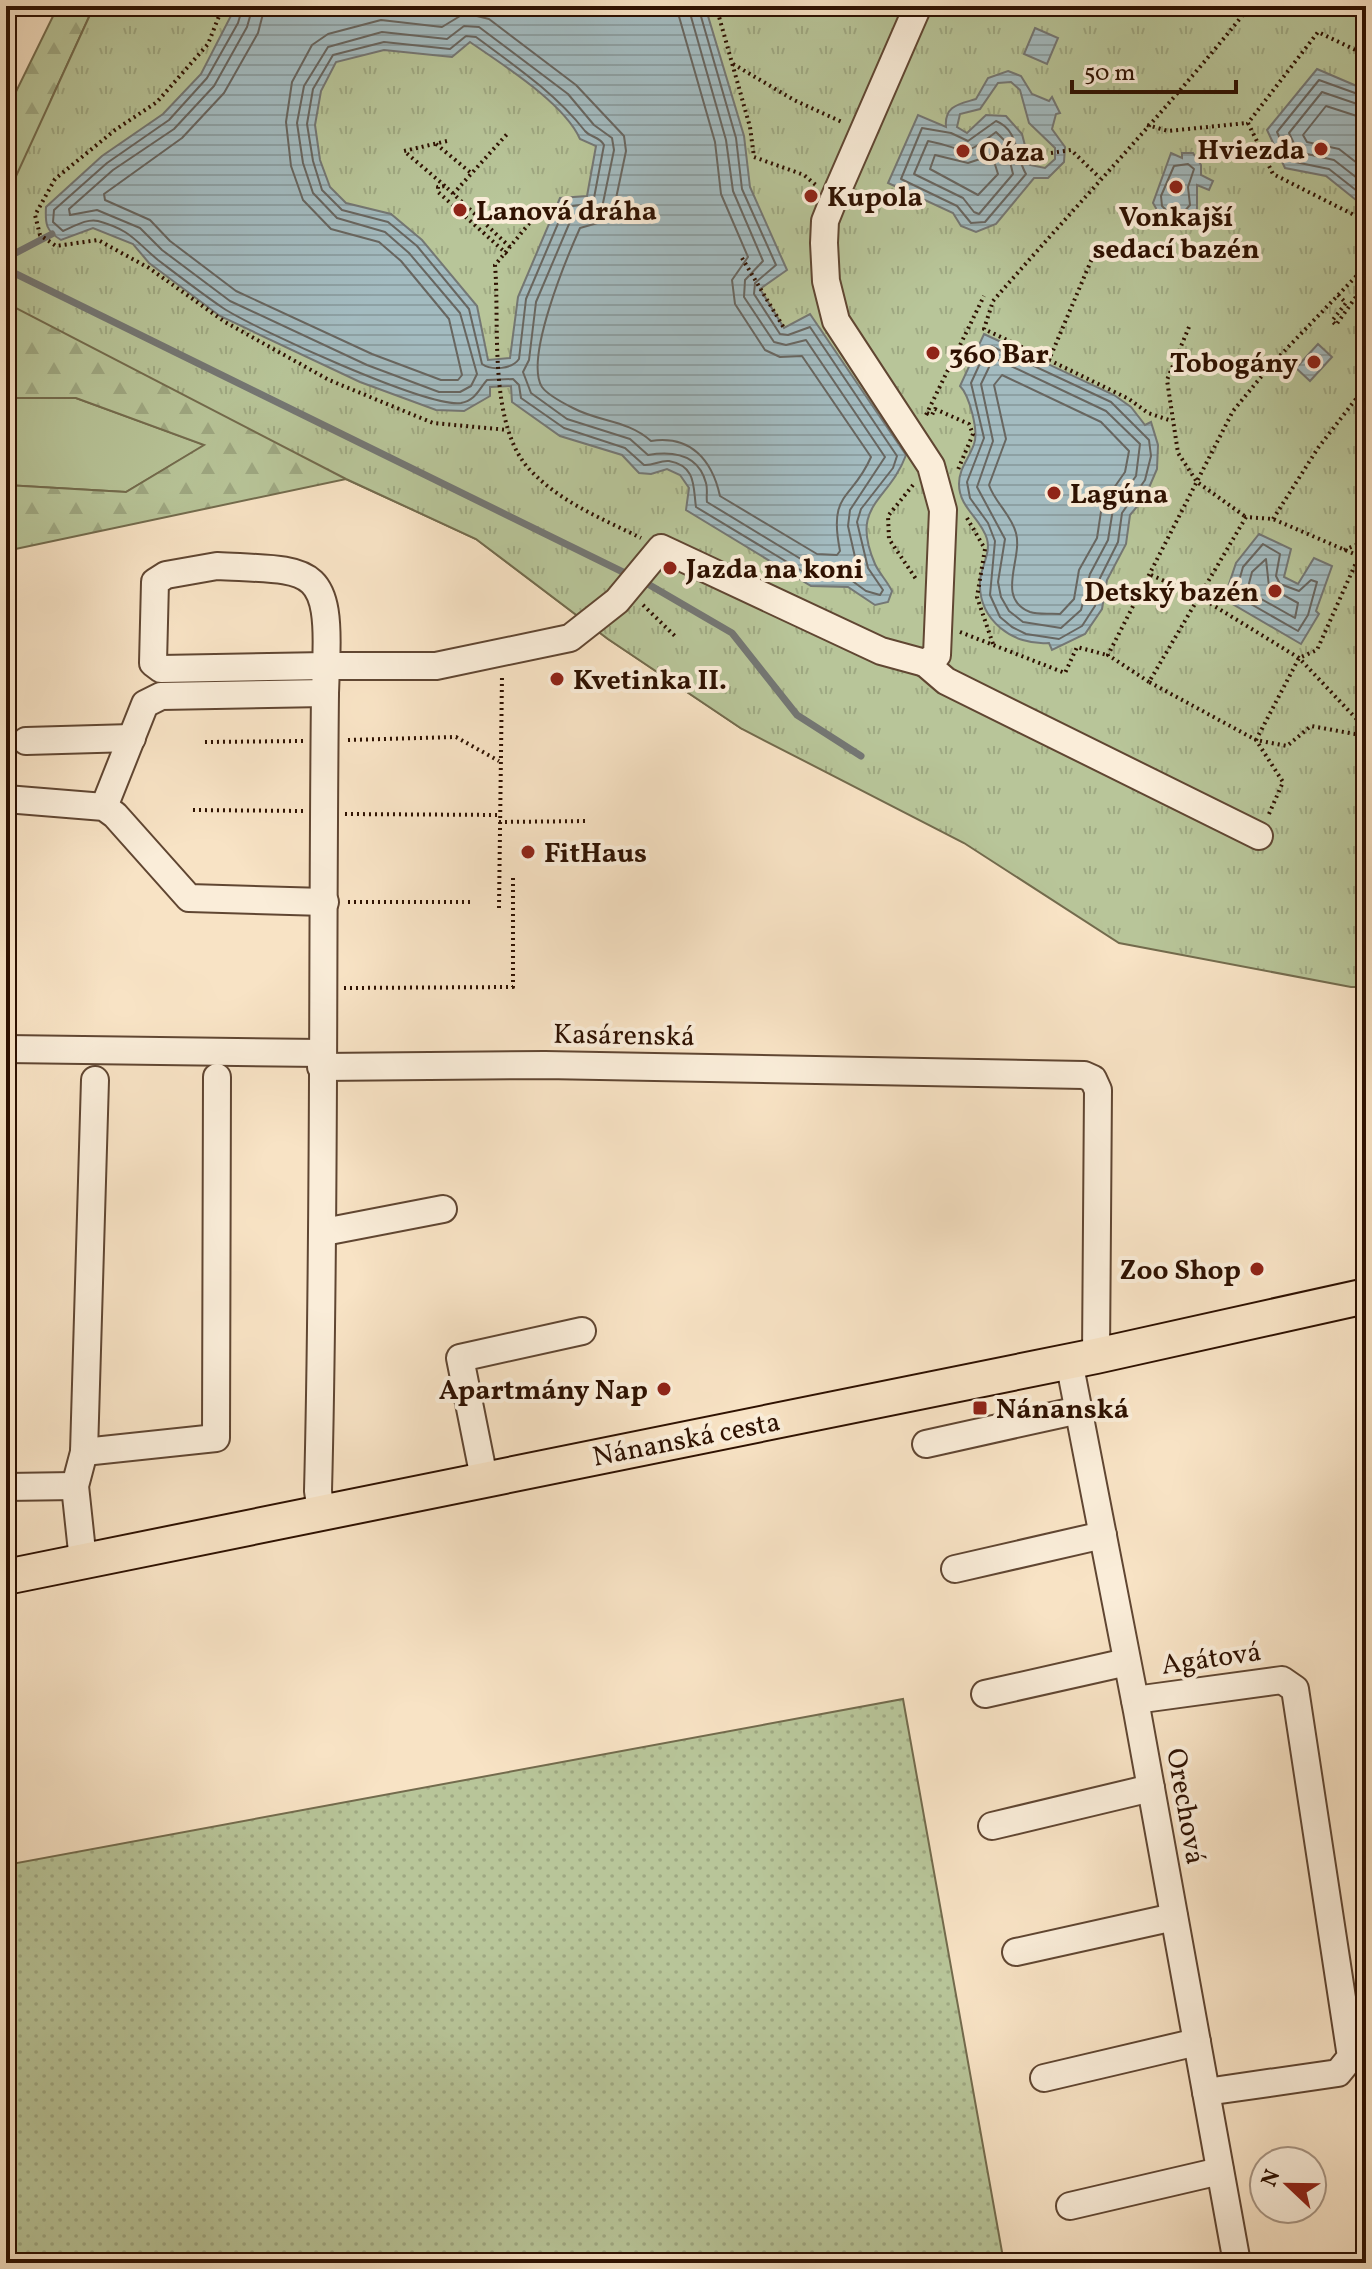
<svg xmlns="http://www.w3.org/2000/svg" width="1372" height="2269" font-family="Vollkorn,serif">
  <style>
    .grass { fill: #b8c599; stroke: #736b4d; stroke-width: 2 }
    .forest { fill: url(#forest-firs); stroke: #736b4d; stroke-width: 2 }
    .park { fill: url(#park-tufts); stroke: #736b4d; stroke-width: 2 }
    .garden { fill: url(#garden-dots); stroke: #736b4d; stroke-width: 2 }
    .water { fill: url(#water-rules); stroke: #747774; stroke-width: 2; fill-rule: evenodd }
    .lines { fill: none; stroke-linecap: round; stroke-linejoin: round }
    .shore { stroke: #686660; stroke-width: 2 }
    .stream { stroke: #747774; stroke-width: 7 }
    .minor-casing { stroke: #604632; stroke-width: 30 }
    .major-casing { stroke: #2e1101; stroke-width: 38 }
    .path { stroke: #2e1101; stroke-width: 4; stroke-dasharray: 2 4; stroke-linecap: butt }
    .minor { stroke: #faedd9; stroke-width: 26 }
    .major { stroke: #f8e3c5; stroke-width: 34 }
    .poi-dot { fill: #8f2418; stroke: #faedd9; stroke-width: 3 }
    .labels { text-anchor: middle; stroke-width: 8; stroke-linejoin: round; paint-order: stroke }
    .poi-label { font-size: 28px; font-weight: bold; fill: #2e1101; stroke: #faedd9; text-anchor: start }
    .street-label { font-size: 28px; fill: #2e1101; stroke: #faedd9 }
  </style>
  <defs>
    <pattern id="forest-firs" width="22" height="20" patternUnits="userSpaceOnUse" patternTransform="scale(2)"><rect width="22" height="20" fill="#b8c599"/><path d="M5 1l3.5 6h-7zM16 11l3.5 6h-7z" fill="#9ea882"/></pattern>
    <pattern id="park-tufts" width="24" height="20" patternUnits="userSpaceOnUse" patternTransform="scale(2)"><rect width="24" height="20" fill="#b8c599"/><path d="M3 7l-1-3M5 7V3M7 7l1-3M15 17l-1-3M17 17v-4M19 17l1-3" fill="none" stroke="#9ea882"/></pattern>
    <pattern id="garden-dots" width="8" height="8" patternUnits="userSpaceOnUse" patternTransform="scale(2)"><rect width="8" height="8" fill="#b8c599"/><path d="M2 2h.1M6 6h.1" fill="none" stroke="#9ea882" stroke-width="1.8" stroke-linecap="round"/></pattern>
    <pattern id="water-rules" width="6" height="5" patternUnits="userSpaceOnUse" patternTransform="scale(2)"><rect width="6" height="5" fill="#a3bbc0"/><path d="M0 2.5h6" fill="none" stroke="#8da0a3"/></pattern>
  </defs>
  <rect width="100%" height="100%" fill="#f8e3c5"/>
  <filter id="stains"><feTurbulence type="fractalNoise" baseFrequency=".0025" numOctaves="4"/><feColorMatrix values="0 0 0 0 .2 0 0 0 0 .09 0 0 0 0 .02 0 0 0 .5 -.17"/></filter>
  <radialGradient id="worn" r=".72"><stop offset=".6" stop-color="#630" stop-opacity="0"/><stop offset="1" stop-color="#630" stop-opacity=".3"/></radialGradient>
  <path class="grass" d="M6,398h70l129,47 -79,47 -120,-7z"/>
  <path class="forest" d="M58,6h36l-43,94 307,305 384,324 -134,-90 -132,-100 -130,-60 -340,72v-66l120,7 78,-47 -128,-47h-70v-286z"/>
  <path class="park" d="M94,6h1272v981h-15l-232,-44 -155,-100 -222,-114 -134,-90 -132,-100 -130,-60 -340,-176v-105z"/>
  <path class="garden" d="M903,1699l101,564h-998v-398z"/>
  <g class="water">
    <path d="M236,6h469l39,130 6,51 37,83 -27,19 24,39 26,-14 96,141c-17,47 -57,49 -31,109 4,9 12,17 17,27l-4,11 -13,3 -27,-18 -37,-1 -125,-76 3,-22 -9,-13 -13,-6 -16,5 -12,-1 -17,-18 -62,-19 -48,-34 -1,-16 -21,1v9l-26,15 -28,-1 -76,-28 -140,-66 -71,-53 -16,-19 -40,-16 -32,12c-15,-9 -16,-16 -15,-33l56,-51 61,-42 38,-40zM470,42c33,23 94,61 110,97l16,7 -9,50 -27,2 -42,99 -8,61 -22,2 -11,-54 -55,-66 -31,-26 -45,-11 -16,-16 -10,-27 -5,-35 6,-34 15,-29 48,-12 68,7z"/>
    <path d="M1035,28l23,10 -11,26 -23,-10z"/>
    <path d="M1317,69l49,21v118l-40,-32 -41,-8 -18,-38z"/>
    <path d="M1008,71l13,5 11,18 17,7 3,-4 8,16 -4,1 -4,15 13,18 -1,15 -16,16h-14l-38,46 -20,8 -15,-6 -8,-13 -65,-30 30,-68 28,12c-2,-22 14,-23 30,-28l12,-21zM1011,82l9,8 9,33 26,25v11l-10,9 -15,-3 -8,-31 -16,-18 -20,-1 -19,18 -10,-6 3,-13 20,-5 18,-26z"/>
    <path d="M1171,153l11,5v-5h11l8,12v10l12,6 -4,9 -12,-5v24l-18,14 -17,-4 -9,-16z"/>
    <path d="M984,334l130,61 17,12 14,18 6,-3 7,23 -1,24 -12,28 -15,18 -4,29 -19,36 -5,29 -17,25 -33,16 -3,-7c-36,3 -71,-23 -69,-62 1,-14 11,-28 7,-42 -6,-21 -28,-31 -28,-55 0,-16 10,-25 15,-40 5,-13 -5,-49 -14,-58z"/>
    <path d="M1318,344l14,13 -22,24 -14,-13z"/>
    <path d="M1259,534l32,15 -7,28 14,7 16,-26 18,8 -16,45 3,3 -18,30 -77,-45 12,-36z"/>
  </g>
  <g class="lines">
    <g class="shore">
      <path d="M243,6l-5,17 -31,55 -38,42 -62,43 -53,47 -1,12 10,9c10,-4 24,-13 35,-10 33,9 37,20 60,39 21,16 43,33 65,48 32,21 205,100 238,95 15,-3 18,-14 26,-23l26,-1 6,6 2,13 43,30 61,20 19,17c9,1 16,-5 25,-4 28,5 24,27 27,46l116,70 39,3 15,11 14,4 3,-5 -15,-22 -11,-46 4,-13 32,-41 4,-12 -87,-129 -22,8 -8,-1 -26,-40 1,-11 21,-18 -34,-76 -6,-51 -38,-132"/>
      <path d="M253,6l-6,21 -33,59 -40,43 -61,41 -44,39 1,6 27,-5 43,18 22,22 68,51 137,64 72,27h21l11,-6 6,-12 -17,-61 -51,-60 -24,-21 -48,-14 -24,-25 -10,-30 -6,-40 7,-37 24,-39 54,-15 65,7 17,-13 15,1 89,67 26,31 18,13 2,12 -11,53 -9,9 -22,5 -36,85 -7,58 -6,12 8,21 36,26 63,20 18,16c24,-4 50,-2 58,28 2,7 0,13 1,19l107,65 40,3 3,-4 -9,-40 2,-16 35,-53 -79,-117 -20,5 -12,-3 -30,-45 1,-17 18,-19 -30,-70 -7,-51 -38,-134"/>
      <path d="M265,6l-7,27 -34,60 -42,45 -78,56 1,6 45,20 20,21 66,50 136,63 69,26h17l4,-5 -13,-56 -48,-58 -22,-19 -48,-13 -28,-29 -12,-34 -5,-44 6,-40 20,-37 16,-11 53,-14 61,7 23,-14 24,6 87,66 48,51 2,15 -12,57 -13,14 -21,6c-13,29 -56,131 -38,159 5,7 23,17 31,21 26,14 55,12 78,33 40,-6 61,19 69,55l97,58 20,1 3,-4c-12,-60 12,-50 31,-94l-69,-101 -22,1 -15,-7 -30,-46 -3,-24 16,-23 -27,-63 -6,-52 -39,-136"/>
      <path d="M466,36l10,1c39,29 79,56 109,94 6,7 14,5 19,14l-10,53 -6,6 -23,3 -39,92 -7,60c-7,10 -27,12 -37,5l-13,-55 -52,-63 -29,-24 -46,-12 -20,-20 -9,-29 -6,-37 6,-35 20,-34 51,-13 66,7z"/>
      <path d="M1366,97l-47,-17 -42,52 13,29 39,8 37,29"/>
      <path d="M1366,107l-44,-15 -33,41 9,19 36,8 32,25"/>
      <path d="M1366,119l-40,-13 -23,29 4,7 32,7 27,21"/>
      <path d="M996,121c23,9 19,35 30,53l-41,48 -14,1 -14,-17 -56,-27 21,-51 29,5 17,8z"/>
      <path d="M996,132l9,9 8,33 -34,40 -5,-2 -11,-14 -49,-24 14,-33c41,8 32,19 68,-9z"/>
      <path d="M935,155l33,8 24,-8 6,19 -20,21 -48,-26z"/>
      <path d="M1188,164l6,5 -6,18 2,18 -7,8 -13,1 -8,-8 -1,-10 13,-30z"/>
      <path d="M991,346l120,56 38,38 2,16 -6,24 -23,33 -4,29 -18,36 -5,28 -13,20 -23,13 -33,-5 -14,-7 -12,-10 -10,-22 5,-54 -7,-18 -18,-25 -3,-16 17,-44 -13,-55 16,-35z"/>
      <path d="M996,359l110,52 34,33 -4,32 -23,33 -5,31 -18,34 -9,36 -20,18 -38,-6 -14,-11 -8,-14 -3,-15 7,-43 -28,-52 16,-46 -12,-57 11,-23z"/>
      <path d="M1002,375l99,47 28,29 -4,21 -23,33 -5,33 -18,32 -5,29 -14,15c-9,-1 -21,1 -30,-2 -35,-14 -7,-53 -14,-79 -5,-19 -21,-30 -27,-48l17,-46 -12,-54z"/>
      <path d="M1263,544l17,10 -4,22 4,8 19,7 12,-11 6,2 -9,33 -10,16 -63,-36 8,-28z"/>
      <path d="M1266,559l3,28 29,16 -3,15 -48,-27 5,-19z"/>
    </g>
    <g class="stream">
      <path d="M6,258l46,-24"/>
      <path d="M6,269l623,306"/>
      <path d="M641,580l91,53 65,82 64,41"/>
    </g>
    <defs>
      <g id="minor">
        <path d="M217,566c92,5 114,-4 109,100l-165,3 -8,-6 2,-81 11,-7z"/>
        <path d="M925,663l21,18 313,155"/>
        <path d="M26,741l106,-3"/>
        <path d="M6,799l98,8 11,8 74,83 136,4"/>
        <path d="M104,807l41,-103 16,-8 164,-3 1,-27h110l134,-28 47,-37 44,-53 220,103 44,12 12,-8 6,-145 -12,-44 -95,-145 -10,-40 -2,-38 1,-22 8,-20 85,-195"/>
        <path d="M6,1049l315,4"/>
        <path d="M321,1067l224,-2 539,10 9,4 5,11 -2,266"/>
        <path d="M324,1232l119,-23"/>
        <path d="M1069,1361l68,350 100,552"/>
        <path d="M926,1444l153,-34"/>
        <path d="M84,1452l132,-14 1,-361"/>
        <path d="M484,1478l-24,-120 122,-27"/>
        <path d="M6,1487l69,-1"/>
        <path d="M321,1512l-3,-21c7,-266 4,-532 7,-798"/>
        <path d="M83,1561l-8,-75 9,-34 11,-372"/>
        <path d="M955,1569l148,-34"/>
        <path d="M985,1694l142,-32"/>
        <path d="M1135,1700l147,-20 13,9 56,368 -13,16 -132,19"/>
        <path d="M992,1826l159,-38"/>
        <path d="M1016,1952l158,-35"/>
        <path d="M1044,2078l153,-36"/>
        <path d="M1070,2206l150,-35"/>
      </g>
      <path id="major" d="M6,1577l1090,-221 270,-60"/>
    </defs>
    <use href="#minor" class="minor-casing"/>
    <use href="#major" class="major-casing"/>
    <g class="path">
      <path d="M223,6l-15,38 -51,58 -42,28 -60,49 -20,36 5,20 16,11 42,-6 51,28 76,54 104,58 104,43 75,7"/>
      <path d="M716,6l34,121 4,30 50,18 13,11"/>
      <path d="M1366,55l-48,-23 -70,91 25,51 93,47"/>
      <path d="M733,64l61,36 48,22"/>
      <path d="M1147,125l21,6 79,-8"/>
      <path d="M436,144l35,29"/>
      <path d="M1051,153l20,-3 29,28"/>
      <path d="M445,186l-41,-35 43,-10"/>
      <path d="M453,194l55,-61"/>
      <path d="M537,214l-42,51c5,59 -8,163 37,207 30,31 71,47 109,66"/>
      <path d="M1096,249l-47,111 -65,-31 9,-28c86,-99 176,-193 257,-295"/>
      <path d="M507,254l-69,-62v-5l7,-1 66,62"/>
      <path d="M742,258l42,70"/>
      <path d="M1338,295l8,8 -14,18 4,4 29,-41"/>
      <path d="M1189,327l-22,53 11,73 19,29 49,35"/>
      <path d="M1049,360l80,39 19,14 24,8"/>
      <path d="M927,413l5,2 3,-6 34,15 4,10 -16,38"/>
      <path d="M926,415l58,-119"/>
      <path d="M913,485l-25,31 1,23 27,40"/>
      <path d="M967,518l18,31 -8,48 16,47"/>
      <path d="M1273,519l45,-71 48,-62"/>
      <path d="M1344,550l22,-9"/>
      <path d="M1151,575l47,21 101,62 67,71"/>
      <path d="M643,605l34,33"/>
      <path d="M960,632l105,41 12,-26 30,8"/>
      <path d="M1149,682l-41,-27 125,-244 37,-45 96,-100"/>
      <path d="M348,740l108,-3 43,24"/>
      <path d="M205,742l98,-1"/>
      <path d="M193,810l110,1"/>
      <path d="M345,814l154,1"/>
      <path d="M1269,814l14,-32 -27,-42 -107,-58 97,-165 27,2 86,37 -42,94 -18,8 -43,82 31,6 24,-20 55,10"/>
      <path d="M499,822l90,-1"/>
      <path d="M348,902h122"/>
      <path d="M499,908l3,-232"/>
      <path d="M344,988l169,-1v-113"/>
    </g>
    <use href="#minor" class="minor"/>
    <use href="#major" class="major"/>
  </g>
  <g class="poi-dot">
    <circle cx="1321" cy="149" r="8"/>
    <circle cx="963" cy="151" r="8"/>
    <circle cx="1176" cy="187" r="8"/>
    <circle cx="811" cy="196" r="8"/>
    <circle cx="460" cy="210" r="8"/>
    <circle cx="933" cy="353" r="8"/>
    <circle cx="1314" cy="362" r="8"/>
    <circle cx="1054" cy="493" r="8"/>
    <circle cx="670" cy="568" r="8"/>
    <circle cx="1275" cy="591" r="8"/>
    <circle cx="557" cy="679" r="8"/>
    <circle cx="528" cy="852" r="8"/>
    <circle cx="1257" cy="1269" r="8"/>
    <circle cx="664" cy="1389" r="8"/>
    <rect x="972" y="1400" width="16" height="16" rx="4"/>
  </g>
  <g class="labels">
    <g class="poi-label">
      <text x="1305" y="159" text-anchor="end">Hviezda</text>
      <text x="979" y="161">Oáza</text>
      <text x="827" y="206">Kupola</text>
      <text x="476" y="220">Lanová dráha</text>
      <text x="1176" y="226" text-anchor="middle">Vonkajší<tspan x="1176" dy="32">sedací bazén</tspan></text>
      <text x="949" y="363">360 Bar</text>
      <text x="1298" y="372" text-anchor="end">Tobogány</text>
      <text x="1070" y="503">Lagúna</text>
      <text x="686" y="578">Jazda na koni</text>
      <text x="1259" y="601" text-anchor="end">Detský bazén</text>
      <text x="573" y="689">Kvetinka II.</text>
      <text x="544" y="862">FitHaus</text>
      <text x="1241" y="1279" text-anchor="end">Zoo Shop</text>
      <text x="648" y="1399" text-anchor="end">Apartmány Nap</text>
      <text x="996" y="1418">Nánanská</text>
    </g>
    <g class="street-label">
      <text transform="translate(624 1034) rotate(1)" y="10">Kasárenská</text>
      <text transform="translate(686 1438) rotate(-11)" y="10">Nánanská cesta</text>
      <text transform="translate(1211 1657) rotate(-8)" y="10">Agátová</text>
      <text transform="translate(1187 1806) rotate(80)" y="10">Orechová</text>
    </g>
  </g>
  <rect width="1372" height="2269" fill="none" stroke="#f8e3c5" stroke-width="32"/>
  <rect x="8" y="8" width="1356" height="2253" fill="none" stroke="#2e1101" stroke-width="4"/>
  <rect x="16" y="16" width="1340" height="2237" fill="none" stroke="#2e1101" stroke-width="2"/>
  <g transform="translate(1288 2185) rotate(292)"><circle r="38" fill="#faedd9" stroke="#a89583" stroke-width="2"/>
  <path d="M0-6L14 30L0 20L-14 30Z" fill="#8f2418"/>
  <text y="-12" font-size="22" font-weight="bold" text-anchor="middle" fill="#2e1101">N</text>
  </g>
  <path d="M1072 80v12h164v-12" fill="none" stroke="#2e1101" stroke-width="4"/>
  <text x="1084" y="80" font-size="24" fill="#2e1101" stroke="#faedd9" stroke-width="6" paint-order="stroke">50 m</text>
  <rect width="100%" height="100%" filter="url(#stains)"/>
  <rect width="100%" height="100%" fill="url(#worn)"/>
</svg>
